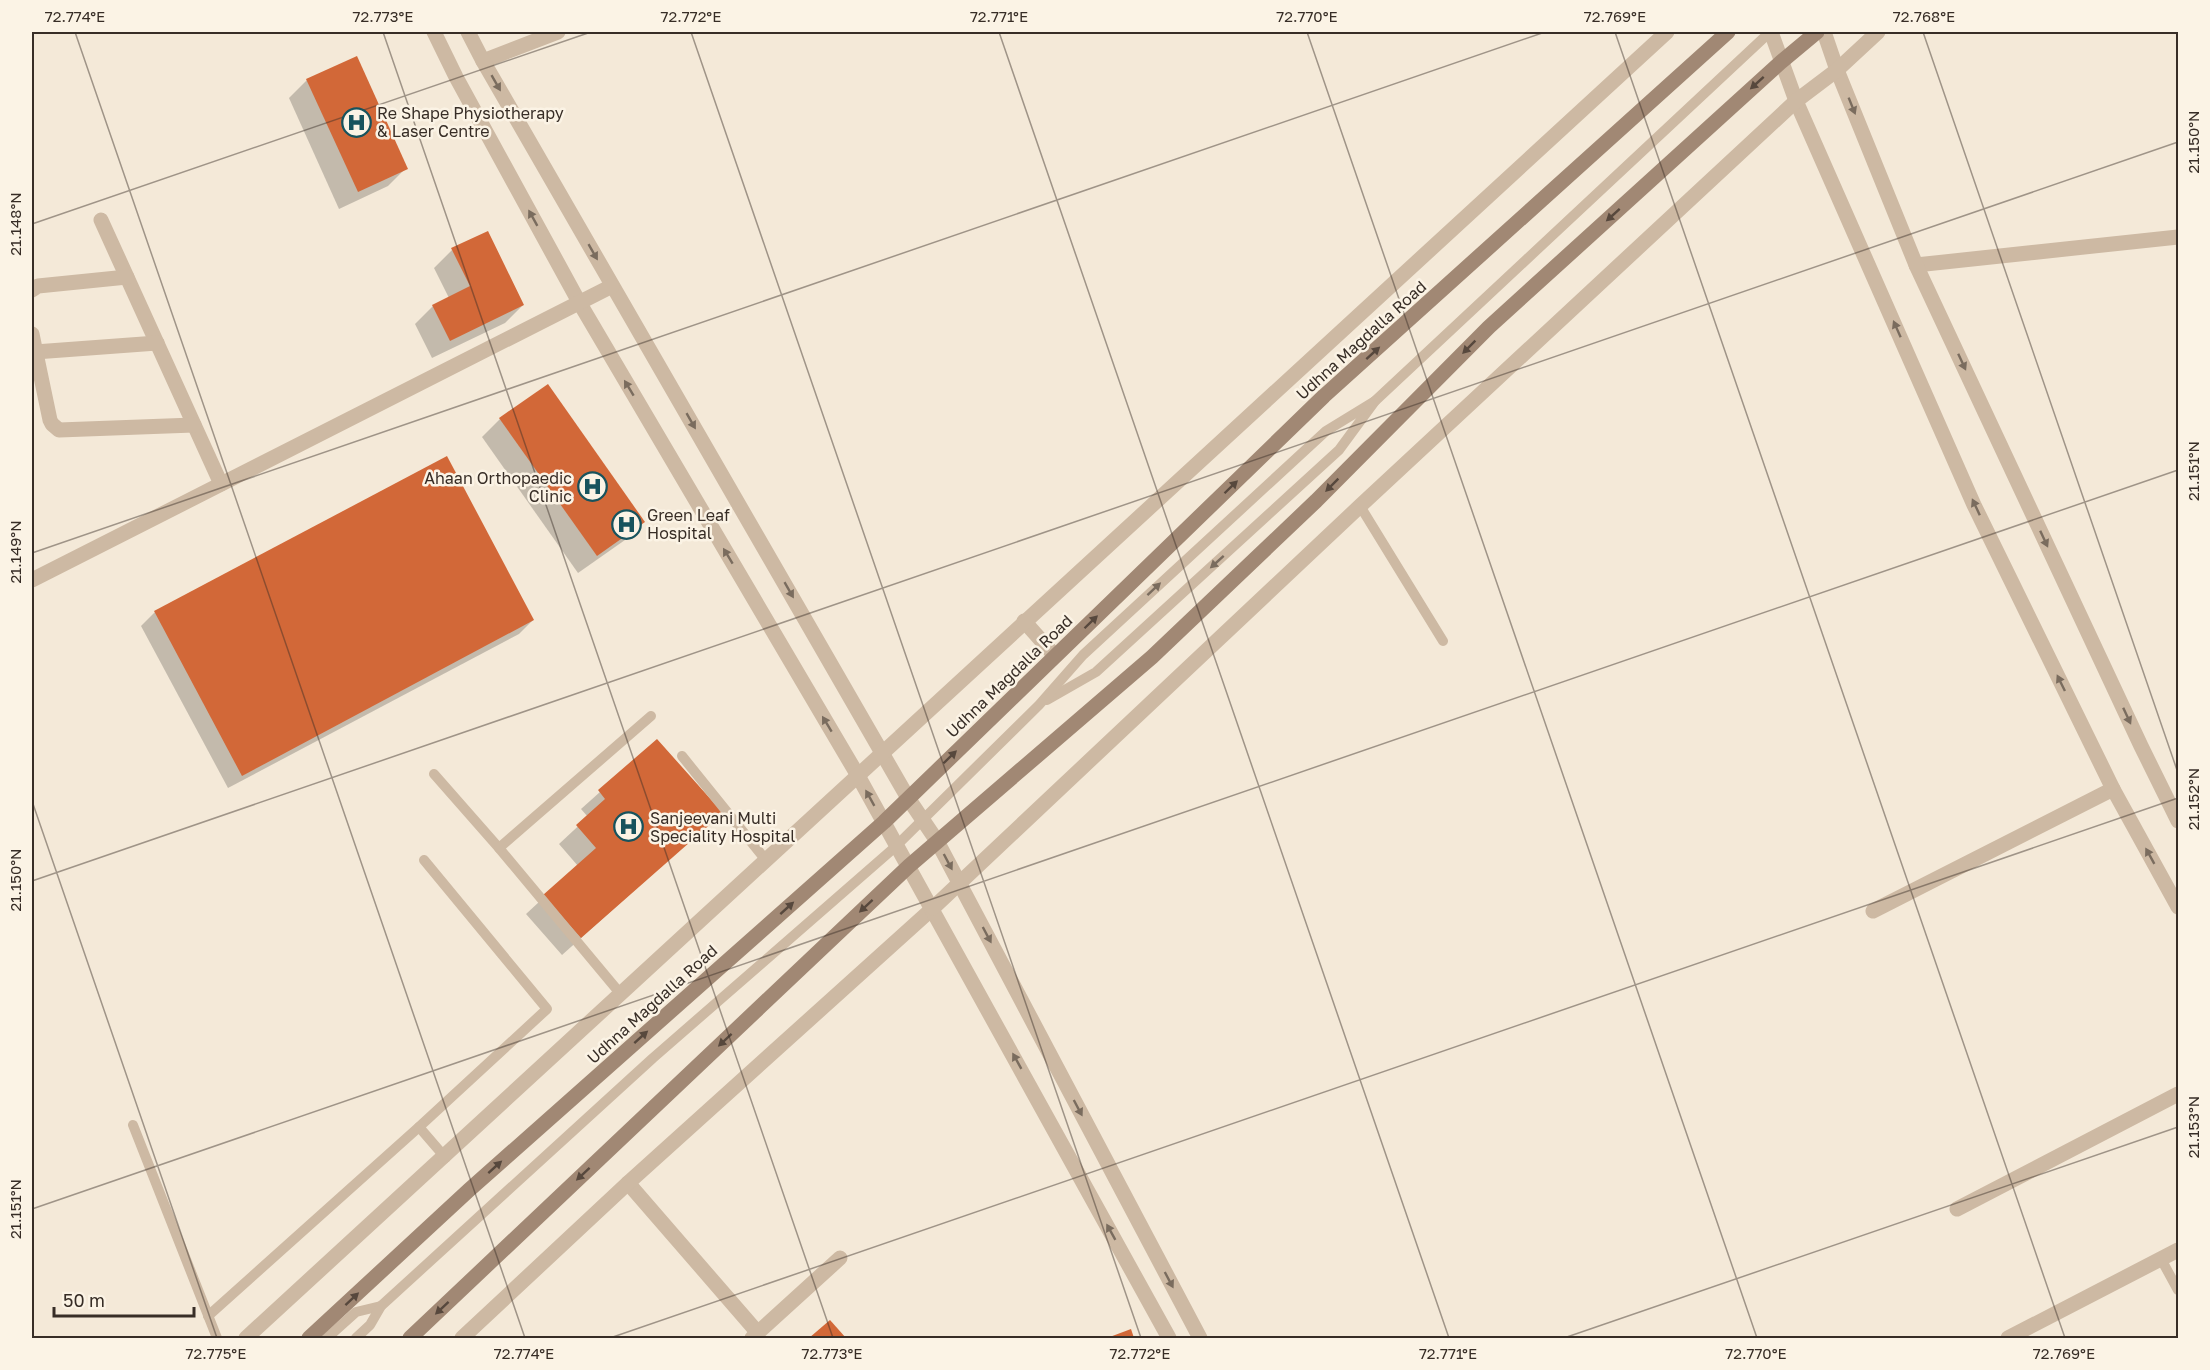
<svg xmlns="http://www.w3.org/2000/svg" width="2210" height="1370" font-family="'Golos Text',sans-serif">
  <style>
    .shadow { fill: #0003 }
    .building { fill: #d26838 }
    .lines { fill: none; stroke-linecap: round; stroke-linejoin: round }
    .service { stroke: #cdb9a3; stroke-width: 10 }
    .minor { stroke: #cdb9a3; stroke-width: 15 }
    .tertiary { stroke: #cdb9a3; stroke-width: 15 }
    .secondary { stroke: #a18874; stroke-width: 15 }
    .oneway { fill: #7a6c5e }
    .oneway2 { fill: #57483d }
    .ticks { fill: none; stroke: #372d26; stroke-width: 1.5; stroke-opacity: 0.45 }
    .labels { text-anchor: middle; stroke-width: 5; stroke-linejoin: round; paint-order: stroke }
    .poi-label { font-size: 16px; fill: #372d26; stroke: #fbf3e5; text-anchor: start }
    .street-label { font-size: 16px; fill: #372d26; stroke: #fbf3e5 }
    .neatline { fill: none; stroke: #372d26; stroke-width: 2 }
    .ticks-label { font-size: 15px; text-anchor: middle; fill: #372d26 }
  </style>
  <rect width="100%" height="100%" fill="#f4e9d8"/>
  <g class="shadow">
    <path d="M307,80l99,88 -18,18 -49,23 -50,-111z"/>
    <path d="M452,250l71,55 -18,18 -73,35 -17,-34 18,-18 16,-8 -15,-30z"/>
    <path d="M500,419l143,103 -18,18 -47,33 -96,-136z"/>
    <path d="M155,612l378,8 -14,14 -291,154 -87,-162z"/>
    <path d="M657,741l64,72 -159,142 -36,-41 52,-48 -19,-22 29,-27 -7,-8z"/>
  </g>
  <g class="building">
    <path d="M357,56l51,113 -50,23 -52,-113z"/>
    <path d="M488,231l36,74 -74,36 -18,-36 38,-19 -19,-38z"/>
    <path d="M548,384l97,138 -48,34 -98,-138z"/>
    <path d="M447,456l87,164 -292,156 -88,-165z"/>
    <path d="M657,739l66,74 -142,125 -38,-43 53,-47 -20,-23 29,-26 -7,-9z"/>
    <path d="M830,1320l16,18h-37z"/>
    <path d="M1131,1329l3,9h-27z"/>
  </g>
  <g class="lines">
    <g class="service">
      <path d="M1360,506l83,135"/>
      <path d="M1047,700l49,-28 243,-222 36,-49 395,-369"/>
      <path d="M682,756l83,103"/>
      <path d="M434,774l65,74 120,144"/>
      <path d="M499,848l152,-132"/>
      <path d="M133,1125l84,213"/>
      <path d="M419,1127l25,29"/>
      <path d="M2161,1259l17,31"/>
      <path d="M208,1316l211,-189 128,-118 -123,-149"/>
      <path d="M327,1338l29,-26 25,-6"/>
      <path d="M356,1338l14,-13 11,-19 272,-248 241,-210 145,-143 44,-50 243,-224 49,-30"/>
    </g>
    <g class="minor">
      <path d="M483,61l75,-29"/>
      <path d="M101,220l120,264"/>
      <path d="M1916,265l262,-28"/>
      <path d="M32,290l6,-4 89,-9"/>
      <path d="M32,334l18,86 2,4 7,6 135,-5"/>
      <path d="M35,352l122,-9"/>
      <path d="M1873,911l240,-122"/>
      <path d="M628,1183l130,150"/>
      <path d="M1957,1209l221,-115"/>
      <path d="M246,1338l198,-182"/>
      <path d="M462,1338l166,-155 305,-275"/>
      <path d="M752,1338l88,-80"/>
      <path d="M2008,1338l170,-88"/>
    </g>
    <g class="tertiary">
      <path d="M434,32l22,45 123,225 278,472 312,564"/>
      <path d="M468,32l15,29 425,737 29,43 263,497"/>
      <path d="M1771,32l25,69 178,404 139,284 65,118"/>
      <path d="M1824,32l13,38 79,195 225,481 37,75"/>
      <path d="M32,580l580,-294"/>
      <path d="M1024,621l31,35"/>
      <path d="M933,908l427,-402 436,-405 41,-31 41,-38"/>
      <path d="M444,1156l1223,-1124"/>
    </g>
    <g class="secondary">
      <path d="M309,1338l160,-148 415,-368 440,-426 404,-364"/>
      <path d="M410,1338l499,-472 243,-209 164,-156 173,-174 292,-265 36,-30"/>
    </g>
  </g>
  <defs><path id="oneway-solid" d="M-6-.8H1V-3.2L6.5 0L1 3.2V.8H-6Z" transform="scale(1.5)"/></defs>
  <g class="oneway">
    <use href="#oneway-solid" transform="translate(496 83) rotate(60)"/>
    <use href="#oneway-solid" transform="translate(1852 106) rotate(68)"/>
    <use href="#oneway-solid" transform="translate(533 218) rotate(-119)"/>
    <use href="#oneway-solid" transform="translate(593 252) rotate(60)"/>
    <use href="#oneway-solid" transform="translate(1897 329) rotate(-114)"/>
    <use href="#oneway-solid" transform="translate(1962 362) rotate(65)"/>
    <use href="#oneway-solid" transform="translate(629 388) rotate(-121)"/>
    <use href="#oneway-solid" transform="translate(691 421) rotate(60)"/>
    <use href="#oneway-solid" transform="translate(1976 507) rotate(-115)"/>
    <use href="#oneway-solid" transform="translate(2044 539) rotate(65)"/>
    <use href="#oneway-solid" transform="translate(728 556) rotate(-121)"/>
    <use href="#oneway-solid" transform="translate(1217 562) rotate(138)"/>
    <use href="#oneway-solid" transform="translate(1154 589) rotate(-43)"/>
    <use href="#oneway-solid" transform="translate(789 590) rotate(60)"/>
    <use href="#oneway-solid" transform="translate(2061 683) rotate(-116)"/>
    <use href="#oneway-solid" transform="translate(2127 716) rotate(65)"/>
    <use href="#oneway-solid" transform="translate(827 724) rotate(-121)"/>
    <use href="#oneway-solid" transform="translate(870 798) rotate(-119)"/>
    <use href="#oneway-solid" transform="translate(2150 856) rotate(-119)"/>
    <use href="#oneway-solid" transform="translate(948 862) rotate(62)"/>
    <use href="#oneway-solid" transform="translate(987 935) rotate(62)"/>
    <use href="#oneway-solid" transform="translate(1017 1061) rotate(-119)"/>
    <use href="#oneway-solid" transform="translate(1078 1108) rotate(62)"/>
    <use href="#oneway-solid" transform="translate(1111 1232) rotate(-119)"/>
    <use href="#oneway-solid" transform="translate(1169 1280) rotate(62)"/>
  </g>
  <g class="oneway2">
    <use href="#oneway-solid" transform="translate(1757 83) rotate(138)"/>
    <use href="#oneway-solid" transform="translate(1613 215) rotate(138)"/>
    <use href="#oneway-solid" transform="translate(1469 347) rotate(135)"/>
    <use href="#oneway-solid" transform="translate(1373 353) rotate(-42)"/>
    <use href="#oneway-solid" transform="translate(1332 485) rotate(135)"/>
    <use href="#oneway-solid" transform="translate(1231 487) rotate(-44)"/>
    <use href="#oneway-solid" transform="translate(1091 622) rotate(-44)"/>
    <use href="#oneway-solid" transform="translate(950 757) rotate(-44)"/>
    <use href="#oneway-solid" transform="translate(866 906) rotate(137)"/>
    <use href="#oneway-solid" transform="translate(787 908) rotate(-42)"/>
    <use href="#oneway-solid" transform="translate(641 1037) rotate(-42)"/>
    <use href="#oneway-solid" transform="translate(725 1040) rotate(137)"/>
    <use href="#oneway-solid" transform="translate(495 1167) rotate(-42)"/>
    <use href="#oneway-solid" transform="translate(583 1174) rotate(137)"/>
    <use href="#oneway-solid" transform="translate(352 1299) rotate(-43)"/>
    <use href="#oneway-solid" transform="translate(442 1308) rotate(137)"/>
  </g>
  <path class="ticks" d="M75,32l450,1306M383,32l450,1306M691,32l450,1306M999,32l450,1306M1307,32l450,1306M1615,32l450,1306M1923,32l255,741M32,224l559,-192M32,553l1513,-521M32,801l185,537M32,881l2146,-739M32,1209l2146,-739M610,1338l1568,-540M1564,1338l614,-211"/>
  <defs>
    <symbol id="hospital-ring" viewBox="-11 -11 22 22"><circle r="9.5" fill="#fbf3e5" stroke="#17535d" stroke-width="1.5"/><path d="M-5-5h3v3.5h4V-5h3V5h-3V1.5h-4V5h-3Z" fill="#17535d"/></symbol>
  </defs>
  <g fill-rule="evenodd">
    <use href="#hospital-ring" x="340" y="106" width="33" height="33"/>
    <use href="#hospital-ring" x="576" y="470" width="33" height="33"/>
    <use href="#hospital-ring" x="610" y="508" width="33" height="33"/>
    <use href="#hospital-ring" x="612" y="810" width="33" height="33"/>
  </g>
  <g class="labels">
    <g class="poi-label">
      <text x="377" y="119">Re Shape Physiotherapy<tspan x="377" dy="18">&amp; Laser Centre</tspan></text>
      <text x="572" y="484" text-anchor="end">Ahaan Orthopaedic<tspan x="572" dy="18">Clinic</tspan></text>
      <text x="647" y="521">Green Leaf<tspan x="647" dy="18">Hospital</tspan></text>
      <text x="650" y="824">Sanjeevani Multi<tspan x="650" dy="18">Speciality Hospital</tspan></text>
    </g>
    <g class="street-label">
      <text transform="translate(1361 340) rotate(-42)" y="6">Udhna Magdalla Road</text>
      <text transform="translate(1009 676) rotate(-44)" y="6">Udhna Magdalla Road</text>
      <text transform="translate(652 1004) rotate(-42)" y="6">Udhna Magdalla Road</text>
    </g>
  </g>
  <rect width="2210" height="1370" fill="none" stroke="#fbf3e5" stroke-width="66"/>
  <path d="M54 1307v9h140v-9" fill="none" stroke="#372d26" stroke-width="3"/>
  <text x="63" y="1307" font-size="18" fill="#372d26" stroke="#fbf3e5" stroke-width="4.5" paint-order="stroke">50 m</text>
  <rect x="33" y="33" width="2144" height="1304" class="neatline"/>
  <g class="ticks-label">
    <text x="75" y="22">72.774°E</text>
    <text x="383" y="22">72.773°E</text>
    <text x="691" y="22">72.772°E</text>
    <text x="999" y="22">72.771°E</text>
    <text x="1307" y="22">72.770°E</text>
    <text x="1615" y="22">72.769°E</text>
    <text x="1924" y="22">72.768°E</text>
    <text transform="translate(2194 142) rotate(-90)" y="5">21.150°N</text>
    <text transform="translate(16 224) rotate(-90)" y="5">21.148°N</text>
    <text transform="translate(2194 471) rotate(-90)" y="5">21.151°N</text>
    <text transform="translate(16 552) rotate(-90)" y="5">21.149°N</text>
    <text transform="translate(2194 799) rotate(-90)" y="5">21.152°N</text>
    <text transform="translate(16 880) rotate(-90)" y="5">21.150°N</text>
    <text transform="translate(2194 1127) rotate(-90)" y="5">21.153°N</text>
    <text transform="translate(16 1209) rotate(-90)" y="5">21.151°N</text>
    <text x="216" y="1359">72.775°E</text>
    <text x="524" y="1359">72.774°E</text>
    <text x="832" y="1359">72.773°E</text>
    <text x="1140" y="1359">72.772°E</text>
    <text x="1448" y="1359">72.771°E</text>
    <text x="1756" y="1359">72.770°E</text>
    <text x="2064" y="1359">72.769°E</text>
  </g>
</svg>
